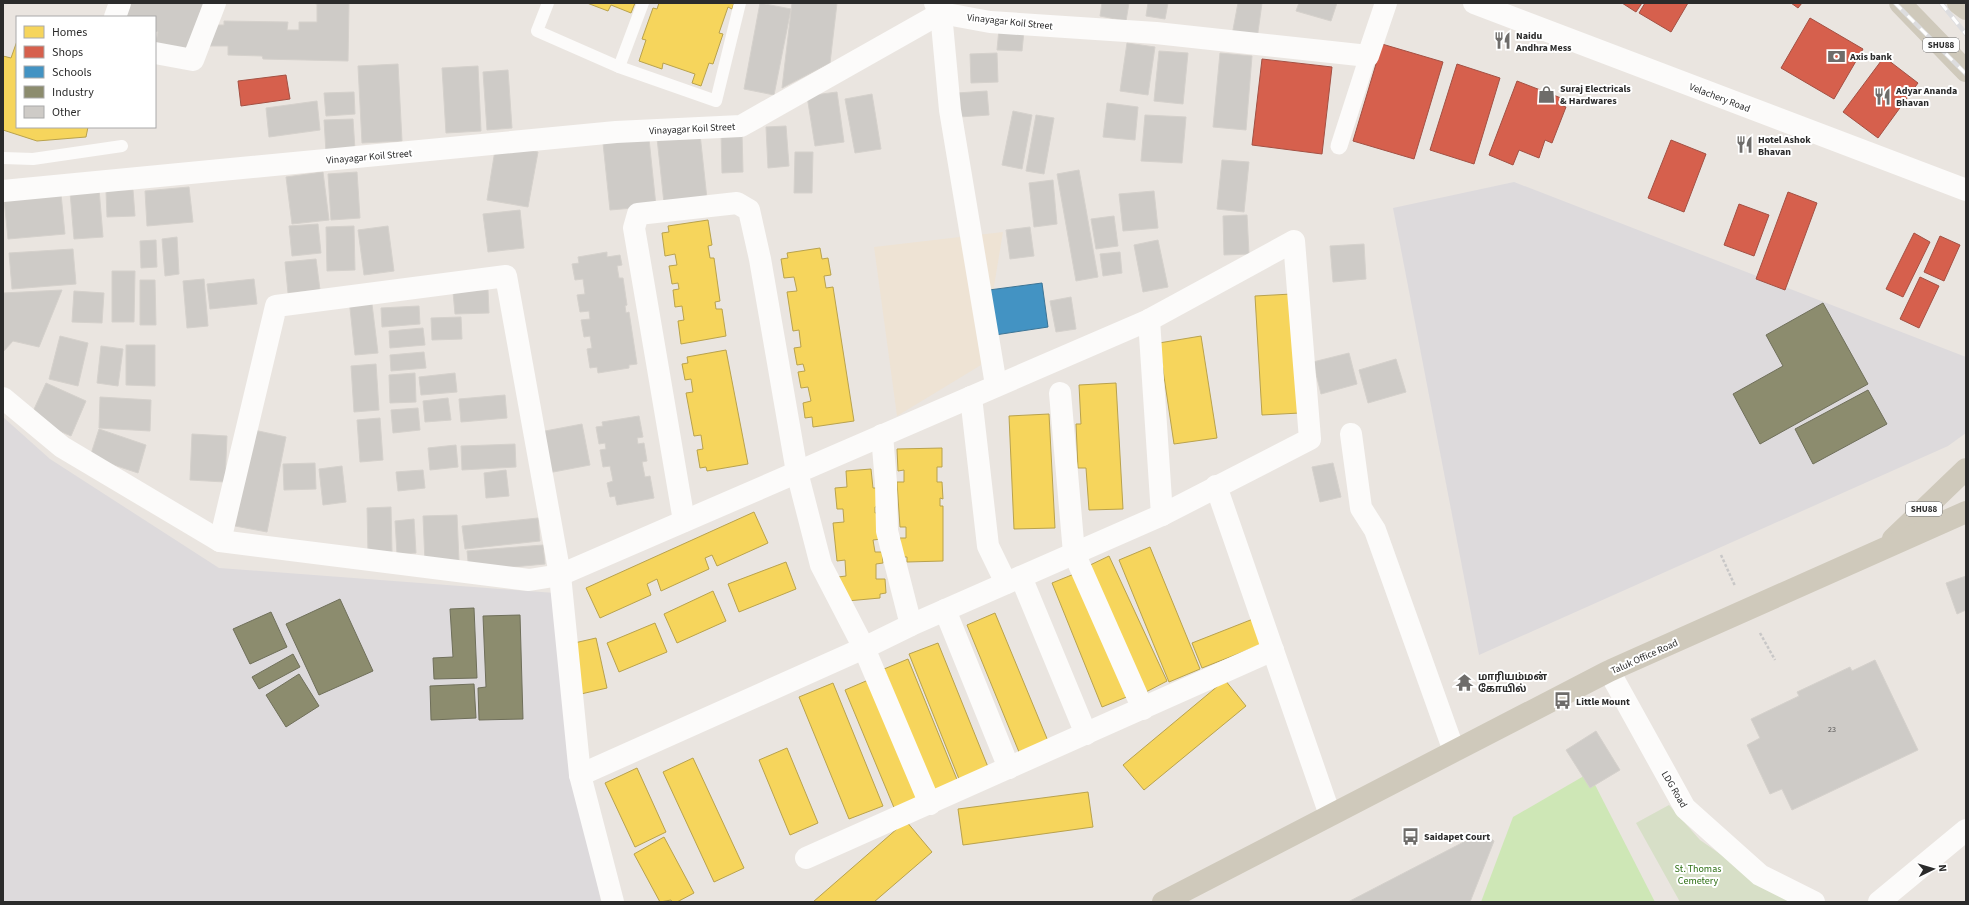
<svg xmlns="http://www.w3.org/2000/svg" width="1969" height="905" font-family="'Source Sans 3','Noto Sans Tamil',sans-serif">
  <style>
    .industrial { fill: #dddadc }
    .education { fill: #eee3d4 }
    .green { fill: #cee7b6 }
    .cemetery { fill: #d7dfc7 }
    .homes { fill: #f6d55c; stroke: #b9a24d }
    .shops { fill: #d6604d; stroke: #a35043 }
    .schools { fill: #4393c3; stroke: #3c7495 }
    .industry { fill: #8c8c6e; stroke: #6f6f5a }
    .building { fill: #cecbc7; stroke: #d5d1cc }
    .lines { fill: none; stroke-linecap: round; stroke-linejoin: round }
    .path { stroke: #c8c7c7; stroke-width: 2.5; stroke-dasharray: 3 2; stroke-linecap: butt }
    .service { stroke: #fcfbfa; stroke-width: 12 }
    .pedestrian { stroke: #fcfbfa; stroke-width: 17 }
    .minor { stroke: #fcfbfa; stroke-width: 22 }
    .secondary { stroke: #fcfbfa; stroke-width: 22 }
    .primary { stroke: #cfc9bb; stroke-width: 22 }
    .rail-casing { stroke: #dddddf; stroke-width: 4.5 }
    .rail { stroke: #fff; stroke-width: 3; stroke-dasharray: 9; stroke-linecap: butt }
    .labels { text-anchor: middle; stroke-width: 4; stroke-linejoin: round; paint-order: stroke }
    .number-label { font-size: 8px; fill: #565554 }
    .shield { fill: #fff; stroke: #6b6b6b; stroke-width: 1 }
    .shield-label { font-size: 9px; font-weight: bold; fill: #2b2b2b }
    .street-label { font-size: 10px; fill: #2b2b2b; stroke: #fff }
    .poi-label { font-size: 10px; font-weight: bold; fill: #2b2b2b; stroke: #fff; text-anchor: start }
    .park-label { font-size: 10px; fill: #2e6f14; stroke: #fff }
  </style>
  <rect width="100%" height="100%" fill="#eae5e0"/>
  <g class="industrial">
    <path d="M1514,182l452,175v76l-18,13 -469,209 -86,-447z"/>
    <path d="M3,417l47,42 169,109 336,25 15,156 31,153h-598z"/>
  </g>
  <path class="education" d="M1003,232l-22,133 -84,51 -23,-169z"/>
  <path class="green" d="M1589,773l66,129h-174l32,-85z"/>
  <path class="cemetery" d="M1669,805l31,35 89,62h-109l-44,-79z"/>
  <g class="homes">
    <path d="M587,3h48l-4,10 -20,-8 -3,6z"/>
    <path d="M659,3h75l-2,6 -4,-2 -9,26 4,1 -10,30 -4,-1 -8,23 -9,-3 3,-9 -32,-11 -1,6 -23,-8 7,-21 -4,-1 11,-31 4,1z"/>
    <path d="M17,41v86h71l-2,10 -49,4 -34,-11v-74l8,2z"/>
    <path d="M708,220l4,25 -4,1 2,12h4l6,43 -5,1 1,7h6l4,27 -45,8 -3,-23 6,-1 -2,-14 -7,1 -2,-17 6,-1 -1,-6 -6,1 -3,-18 8,-1 -2,-11 -10,2 -3,-23 7,-1 -1,-6z"/>
    <path d="M820,248l2,11 6,-1 3,17 -7,1 2,12 7,-1 21,134 -41,6 -1,-10 -7,1 -2,-15 8,-2 -3,-14 -7,1 -3,-16 7,-1 -2,-7 -6,1 -3,-17 7,-1 -2,-17 -6,1 -6,-39 10,-1 -3,-14 -10,1 -3,-19 7,-1 -1,-5z"/>
    <path d="M1292,294l8,119 -38,2 -7,-119z"/>
    <path d="M1201,336l16,102 -43,6 -15,-101z"/>
    <path d="M726,350l22,114 -41,7 -1,-4 -6,1 -3,-18 6,-1 -2,-14 -7,1 -8,-43 7,-1 -2,-13 -6,1 -3,-16 6,-1 -1,-6z"/>
    <path d="M1116,383l7,126 -34,1 -3,-42h-8l-2,-44h5l-2,-39z"/>
    <path d="M1049,414l6,114 -41,1 -5,-113z"/>
    <path d="M942,448v19h-5v15h5l1,17 -3,-1v8h3v55l-36,1v-5h-7v-19h6v-11h-6l-3,-45h7v-12l-6,1 -1,-22z"/>
    <path d="M871,469l2,19h5l2,18 -5,1v6l5,-1 2,27 -9,1 2,12h7l1,11 -7,1v15h9l1,14 -6,1v4l-33,3 -9,-24 8,-1 -1,-16 -8,1 -4,-38 11,-1 -1,-13h-6l-2,-21 12,-1 -1,-16z"/>
    <path d="M754,512l14,31 -51,23 -5,-11 -7,3 4,11 -48,22 -4,-12 -10,5 4,11 -51,23 -14,-30z"/>
    <path d="M1150,547l50,122 -31,13 -50,-122z"/>
    <path d="M1109,556l58,125 -23,12 -58,-126z"/>
    <path d="M786,562l10,27 -57,23 -11,-28z"/>
    <path d="M1079,572l50,124 -27,11 -50,-124z"/>
    <path d="M713,591l13,30 -49,22 -13,-29z"/>
    <path d="M995,613l53,128 -29,11 -52,-127z"/>
    <path d="M1253,619l10,25 -61,24 -10,-25z"/>
    <path d="M655,623l12,29 -48,20 -12,-29z"/>
    <path d="M596,638l11,50 -26,6 -11,-50z"/>
    <path d="M938,643l50,124 -29,12 -50,-125z"/>
    <path d="M908,659l50,123 -24,9 -50,-122z"/>
    <path d="M873,678l51,120 -29,12 -50,-120z"/>
    <path d="M1225,680l21,26 -102,84 -21,-25z"/>
    <path d="M833,683l50,123 -34,13 -50,-122z"/>
    <path d="M787,748l31,75 -28,12 -31,-75z"/>
    <path d="M693,758l51,110 -30,14 -51,-110z"/>
    <path d="M637,768l29,64 -31,15 -30,-64z"/>
    <path d="M1088,792l5,35 -130,18 -5,-36z"/>
    <path d="M906,821l26,31 -58,50h-61z"/>
    <path d="M664,837l30,56 -17,9h-5l-1,-2 -11,2 -26,-48z"/>
  </g>
  <g class="shops">
    <path d="M1622,3h20l-6,9z"/>
    <path d="M1645,3h43l-17,29 -32,-19z"/>
    <path d="M1791,3h11l-4,5z"/>
    <path d="M1810,18l53,31 -29,50 -53,-31z"/>
    <path d="M1382,44l61,18 -29,97 -61,-18z"/>
    <path d="M1884,57l34,26 -40,55 -35,-26z"/>
    <path d="M1262,59l70,8 -10,87 -70,-9z"/>
    <path d="M1457,64l43,14 -26,86 -44,-14z"/>
    <path d="M286,75l4,24 -49,7 -3,-25z"/>
    <path d="M1517,81l44,17 -3,6 8,3 -14,36 -7,-3 -6,18 -20,-8 -6,15 -24,-10z"/>
    <path d="M1671,140l35,14 -22,58 -36,-14z"/>
    <path d="M1788,192l29,11 -32,87 -29,-11z"/>
    <path d="M1739,204l30,11 -15,41 -30,-11z"/>
    <path d="M1914,233l16,9 -27,55 -17,-8z"/>
    <path d="M1940,236l20,9 -16,36 -20,-9z"/>
    <path d="M1920,277l19,9 -20,42 -19,-9z"/>
  </g>
  <path class="schools" d="M1042,283l6,44 -53,8 -6,-45z"/>
  <g class="industry">
    <path d="M1823,303l45,81 -108,60 -27,-50 50,-28 -17,-31z"/>
    <path d="M1868,390l19,34 -74,40 -18,-35z"/>
    <path d="M340,599l33,72 -54,24 -33,-71z"/>
    <path d="M474,608l3,70 -43,1 -1,-21 20,-1 -3,-48z"/>
    <path d="M271,612l16,35 -37,17 -17,-35z"/>
    <path d="M520,615l3,104 -44,1 -1,-32 8,-1 -3,-71z"/>
    <path d="M293,654l7,13 -41,22 -7,-12z"/>
    <path d="M299,674l20,32 -33,21 -20,-32z"/>
    <path d="M474,684l2,34 -45,2 -1,-34z"/>
  </g>
  <g class="building">
    <path d="M129,3h74l-15,54 -33,-10 3,-15 -3,-1v-14h-30z"/>
    <path d="M312,3h37l-1,58 -85,-2 -1,-3 -34,-1v-9h-18v-21h14v-4l64,1 -1,8h12v-8h18v-18z"/>
    <path d="M760,3l31,6 -17,86 -30,-6z"/>
    <path d="M792,3h45l-7,60 -48,25z"/>
    <path d="M1102,3h27l-3,18 -26,-5z"/>
    <path d="M1148,3h20l-3,16 -19,-3z"/>
    <path d="M1238,3h24l-5,36 -25,-4z"/>
    <path d="M1299,3h38l-6,18 -35,-10z"/>
    <path d="M999,29l25,2 -2,20 -25,-1z"/>
    <path d="M1127,43l28,4 -7,48 -28,-4z"/>
    <path d="M1159,51l29,2 -5,51 -29,-3z"/>
    <path d="M997,53l1,29 -27,1 -1,-29z"/>
    <path d="M1220,53l32,3 -6,74 -33,-3z"/>
    <path d="M398,64l4,77 -40,2 -4,-77z"/>
    <path d="M478,66l3,65 -35,2 -4,-65z"/>
    <path d="M508,70l4,58 -25,2 -4,-58z"/>
    <path d="M987,91l2,24 -30,2 -2,-24z"/>
    <path d="M354,92l1,22 -29,2 -2,-23z"/>
    <path d="M837,92l7,50 -29,4 -8,-50z"/>
    <path d="M872,94l9,55 -26,4 -10,-54z"/>
    <path d="M317,101l3,29 -51,7 -3,-29z"/>
    <path d="M1107,103l31,4 -3,33 -32,-3z"/>
    <path d="M1013,111l19,4 -10,54 -20,-4z"/>
    <path d="M1036,115l18,3 -10,56 -18,-3z"/>
    <path d="M1145,115l41,2 -4,46 -41,-2z"/>
    <path d="M353,119l2,31 -29,2 -2,-32z"/>
    <path d="M786,126l3,40 -21,2 -2,-41z"/>
    <path d="M721,132l21,1 1,39 -21,1z"/>
    <path d="M700,134l7,65 -43,4 -7,-65z"/>
    <path d="M649,139l7,67 -46,4 -7,-67z"/>
    <path d="M514,147l24,5 -10,55 -41,-7 8,-50 18,3z"/>
    <path d="M795,152h18l-1,41h-18z"/>
    <path d="M1222,160l27,2 -5,50 -27,-3z"/>
    <path d="M1079,170l19,107 -22,4 -19,-107z"/>
    <path d="M323,172l6,48 -37,4 -6,-47z"/>
    <path d="M357,172l3,46 -29,2 -3,-46z"/>
    <path d="M1053,180l4,44 -23,3 -5,-44z"/>
    <path d="M189,187l4,35 -46,4 -2,-35z"/>
    <path d="M99,189l4,48 -29,2 -4,-47z"/>
    <path d="M133,190l2,26 -28,1 -1,-26z"/>
    <path d="M1154,191l4,37 -35,3 -4,-37z"/>
    <path d="M61,194l4,40 -57,5 -4,-40z"/>
    <path d="M520,210l4,38 -36,4 -5,-38z"/>
    <path d="M1247,215l2,39 -25,1 -1,-39z"/>
    <path d="M1114,216l4,30 -22,3 -5,-30z"/>
    <path d="M318,224l3,29 -29,3 -3,-30z"/>
    <path d="M354,226l1,44 -28,1 -1,-44z"/>
    <path d="M388,226l6,45 -30,4 -6,-45z"/>
    <path d="M1030,227l4,29 -24,3 -4,-29z"/>
    <path d="M177,237l2,37 -14,2 -3,-37z"/>
    <path d="M156,240l1,27 -16,1 -1,-27z"/>
    <path d="M1158,240l10,47 -25,5 -9,-47z"/>
    <path d="M1364,244l2,35 -33,3 -3,-36z"/>
    <path d="M73,249l3,35 -64,5 -3,-36z"/>
    <path d="M607,252v5l13,-2 2,10 -5,1 2,12h4l4,27 -2,1 1,7 3,-1 8,52 -8,1v3l-31,5 -1,-6 -7,1 -3,-19 5,-1 -2,-12 -6,1 -3,-17 9,-1 -1,-8 -9,1 -3,-17 8,-1 -2,-15 -8,1 -3,-16 7,-1 -1,-6z"/>
    <path d="M1120,252l2,21 -19,3 -3,-22z"/>
    <path d="M316,259l4,31 -32,3 -3,-31z"/>
    <path d="M112,271h23l-1,51h-22z"/>
    <path d="M204,279l4,47 -21,2 -4,-47z"/>
    <path d="M254,279l3,25 -47,5 -3,-25z"/>
    <path d="M140,280h15l1,45h-16z"/>
    <path d="M62,290l-23,57 -26,-6 -10,11v-59z"/>
    <path d="M488,290l1,23 -34,1 -2,-22z"/>
    <path d="M74,291l30,2 -2,30 -30,-1z"/>
    <path d="M371,296l7,57 -23,2 -6,-56z"/>
    <path d="M1071,297l5,32 -20,3 -6,-31z"/>
    <path d="M419,306l1,18 -38,3 -1,-19z"/>
    <path d="M461,317l1,22 -30,1 -1,-22z"/>
    <path d="M423,328l2,17 -35,3 -1,-17z"/>
    <path d="M60,336l28,7 -10,43 -29,-7z"/>
    <path d="M126,345h29v41l-29,-1z"/>
    <path d="M101,346l22,3 -5,37 -21,-3z"/>
    <path d="M424,352l2,16 -35,3 -1,-16z"/>
    <path d="M1349,353l8,31 -36,10 -8,-32z"/>
    <path d="M1396,359l10,33 -38,11 -9,-33z"/>
    <path d="M376,364l3,46 -25,2 -3,-46z"/>
    <path d="M415,373l1,29 -26,1 -1,-28z"/>
    <path d="M455,373l2,19 -36,3 -2,-18z"/>
    <path d="M46,383l40,18 -15,35 -41,-18z"/>
    <path d="M505,395l2,23 -46,4 -2,-23z"/>
    <path d="M100,397l51,3 -1,31 -51,-3z"/>
    <path d="M448,398l3,22 -26,2 -2,-21z"/>
    <path d="M418,408l2,22 -27,3 -2,-23z"/>
    <path d="M639,416l4,21 -6,1 1,6 6,-1 3,18 -5,1 3,15 5,-1 4,22 -37,7 -2,-9 -5,1 -3,-14 6,-2 -3,-15 -7,1 -3,-17 6,-1 -1,-6 -6,1 -3,-17 7,-1 -1,-4z"/>
    <path d="M380,418l3,42 -23,2 -3,-42z"/>
    <path d="M582,424l8,41 -42,8 -8,-41z"/>
    <path d="M99,429l47,16 -8,28 -48,-16z"/>
    <path d="M254,430l32,7 -19,95 -32,-6z"/>
    <path d="M192,434l35,2 -2,46 -35,-2z"/>
    <path d="M515,444l1,23 -54,3 -1,-24z"/>
    <path d="M456,445l2,22 -28,3 -2,-22z"/>
    <path d="M315,463l1,26 -32,1 -1,-26z"/>
    <path d="M1333,463l8,34 -21,5 -8,-35z"/>
    <path d="M342,466l4,36 -23,3 -4,-36z"/>
    <path d="M423,470l2,18 -27,3 -2,-19z"/>
    <path d="M506,470l3,26 -23,2 -2,-25z"/>
    <path d="M391,507l1,45 -24,1 -1,-45z"/>
    <path d="M457,515l2,46 -34,1 -2,-46z"/>
    <path d="M538,518l2,23 -75,8 -3,-23z"/>
    <path d="M414,519l2,34 -19,1 -2,-33z"/>
    <path d="M543,545l2,19 -76,7 -2,-20z"/>
    <path d="M1966,576v34l-9,4 -11,-31z"/>
    <path d="M1875,660l43,90 -126,60 -10,-21 -12,5 -23,-49 13,-7 -9,-19 48,-23 -2,-4 53,-25 2,4z"/>
    <path d="M1596,731l24,39 -30,18 -24,-38z"/>
    <path d="M1483,832l11,9 -24,61h-122z"/>
  </g>
  <g class="lines">
    <g class="path">
      <path d="M1721,555l14,31"/>
      <path d="M1760,633l15,27"/>
    </g>
    <g class="service">
      <path d="M548,3l-11,28 82,36 97,34 24,-98"/>
      <path d="M619,67l24,-64"/>
      <path d="M3,158l30,1 89,-13"/>
    </g>
    <path class="pedestrian" d="M1339,146l29,-90"/>
    <g class="minor">
      <path d="M935,3l6,10 9,97 46,275"/>
      <path d="M115,17l5,-14"/>
      <path d="M155,53l38,7 22,-57"/>
      <path d="M3,191l613,-59 125,-6 200,-113 49,9 166,11 212,23 18,-53"/>
      <path d="M1149,320l13,195"/>
      <path d="M1060,393l14,160 69,156"/>
      <path d="M971,397l17,149 18,37"/>
      <path d="M3,398l59,49 158,94 309,39 31,-5 589,-255 145,-79 16,198 -148,76 -251,110 -47,23 -284,127"/>
      <path d="M1351,434l10,74 14,22 79,221"/>
      <path d="M882,435l4,48 1,48 24,94"/>
      <path d="M1216,486l114,329"/>
      <path d="M684,521l-50,-293 4,-14 99,-11 12,7 11,49 37,213 24,93 43,83 66,156"/>
      <path d="M220,541l56,-235 230,-30 54,299 20,200 33,127"/>
      <path d="M1021,577l65,157"/>
      <path d="M945,610l64,158"/>
      <path d="M1609,671l76,137 75,67 54,27"/>
      <path d="M806,858l467,-208"/>
      <path d="M1879,902l87,-72"/>
    </g>
    <path class="secondary" d="M1474,3l492,187"/>
    <g class="primary">
      <path d="M1900,3l66,68"/>
      <path d="M1958,3l8,6"/>
      <path d="M1893,539l73,-70"/>
      <path d="M1163,902l446,-231 357,-159"/>
    </g>
    <defs>
      <g id="rail">
        <path d="M1895,3l71,71"/>
        <path d="M1941,3l25,31"/>
      </g>
    </defs>
    <use href="#rail" class="rail-casing"/>
    <use href="#rail" class="rail"/>
  </g>
  <defs>
    <symbol id="restaurant-bare" viewBox="-9 -9 18 18"><path d="M-5-6h1v4h1v-4h1v4h1v-4h1v5L-1.5 .5V6h-2V.5L-5-1ZM5-6V6H3V1.5H1.5Q1.5-4 5-6Z" fill="#6e6c6a" stroke="#fff" stroke-width="2.5" paint-order="stroke"/></symbol>
    <symbol id="bank-bare" viewBox="-9 -9 18 18"><path d="M-6-4H6V4H-6ZM0-2.3a2.3 2.3 0 1 0 0 4.6a2.3 2.3 0 1 0 0-4.6Z" fill="#6e6c6a" stroke="#fff" stroke-width="2.5" paint-order="stroke"/></symbol>
    <symbol id="shop-bare" viewBox="-9 -9 18 18"><path d="M-5-2.5h2.3a2.7 3.5 0 0 1 5.4 0H5L5.5 6h-11ZM-1.5-2.5h3a1.5 2.3 0 0 0-3 0Z" fill="#6e6c6a" stroke="#fff" stroke-width="2.5" paint-order="stroke"/></symbol>
    <symbol id="temple-bare" viewBox="-9 -9 18 18"><path d="M0-6L5-2H3V0L6.5 2.5H4V6H1.5V3h-3V6H-4V2.5H-6.5L-3 0V-2H-5Z" fill="#6e6c6a" stroke="#fff" stroke-width="2.5" paint-order="stroke"/></symbol>
    <symbol id="bus-bare" viewBox="-9 -9 18 18"><path d="M-5-6H5V4H4V6H2V4H-2V6H-4V4H-5ZM-3.5-4V0h7V-4ZM-3.5 1.2v1.5H-2V1.2ZM2 1.2v1.5H3.5V1.2Z" fill="#6e6c6a" stroke="#fff" stroke-width="2.5" paint-order="stroke"/></symbol>
  </defs>
  <g fill-rule="evenodd">
    <use href="#restaurant-bare" x="1490" y="28" width="25" height="25"/>
    <use href="#bank-bare" x="1824" y="44" width="25" height="25"/>
    <use href="#shop-bare" x="1534" y="82" width="25" height="25"/>
    <use href="#restaurant-bare" x="1870" y="84" width="25" height="25"/>
    <use href="#restaurant-bare" x="1732" y="132" width="25" height="25"/>
    <use href="#temple-bare" x="1452" y="670" width="25" height="25"/>
    <use href="#bus-bare" x="1550" y="688" width="25" height="25"/>
    <use href="#bus-bare" x="1398" y="824" width="25" height="25"/>
  </g>
  <g class="labels">
    <g class="number-label">
      <text x="1832" y="732">23</text>
    </g>
    <g class="shield">
      <rect x="1923" y="38" width="36" height="14" rx="3"/>
      <rect x="1906" y="502" width="36" height="14" rx="3"/>
    </g>
    <g class="shield-label">
      <text x="1941" y="48">SHU88</text>
      <text x="1924" y="512">SHU88</text>
    </g>
    <g class="street-label">
      <text transform="translate(1010 21) rotate(6)" y="4">Vinayagar Koil Street</text>
      <text transform="translate(1720 97) rotate(21)" y="4">Velachery Road</text>
      <text transform="translate(692 128) rotate(-3)" y="4">Vinayagar Koil Street</text>
      <text transform="translate(369 156) rotate(-5)" y="4">Vinayagar Koil Street</text>
      <text transform="translate(1644 656) rotate(-24)" y="4">Taluk Office Road</text>
      <text transform="translate(1675 789) rotate(60)" y="4">LDG Road</text>
    </g>
    <g class="poi-label">
      <text x="1516" y="39">Naidu<tspan x="1516" dy="12">Andhra Mess</tspan></text>
      <text x="1850" y="60">Axis bank</text>
      <text x="1560" y="92">Suraj Electricals<tspan x="1560" dy="12">&amp; Hardwares</tspan></text>
      <text x="1896" y="94">Adyar Ananda<tspan x="1896" dy="12">Bhavan</tspan></text>
      <text x="1758" y="143">Hotel Ashok<tspan x="1758" dy="12">Bhavan</tspan></text>
      <text x="1478" y="680">மாரியம்மன்<tspan x="1478" dy="12">கோயில்</tspan></text>
      <text x="1576" y="705">Little Mount</text>
      <text x="1424" y="840">Saidapet Court</text>
    </g>
    <g class="park-label">
      <text x="1698" y="872">St. Thomas<tspan x="1698" dy="12">Cemetery</tspan></text>
    </g>
  </g>
  <rect width="1969" height="905" fill="none" stroke="#2b2b2b" stroke-width="8"/>
  <rect x="16" y="16" width="140" height="112" fill="#ffffff" stroke="#aaaaaa"/>
  <rect x="24" y="26" width="20" height="12" fill="#f6d55c" stroke="#aaaaaa"/>
  <text x="52" y="36" font-size="12" fill="#2b2b2b">Homes</text>
  <rect x="24" y="46" width="20" height="12" fill="#d6604d" stroke="#aaaaaa"/>
  <text x="52" y="56" font-size="12" fill="#2b2b2b">Shops</text>
  <rect x="24" y="66" width="20" height="12" fill="#4393c3" stroke="#aaaaaa"/>
  <text x="52" y="76" font-size="12" fill="#2b2b2b">Schools</text>
  <rect x="24" y="86" width="20" height="12" fill="#8c8c6e" stroke="#aaaaaa"/>
  <text x="52" y="96" font-size="12" fill="#2b2b2b">Industry</text>
  <rect x="24" y="106" width="20" height="12" fill="#cecbc7" stroke="#aaaaaa"/>
  <text x="52" y="116" font-size="12" fill="#2b2b2b">Other</text>
  <g transform="translate(1933 869) rotate(85)" stroke="#ffffff" stroke-width="3" paint-order="stroke">
  <path d="M0-3L7 15L0 10L-7 15Z" fill="#2b2b2b"/>
  <text y="-6" font-size="11" font-weight="bold" text-anchor="middle" fill="#2b2b2b">N</text>
  </g>
</svg>
